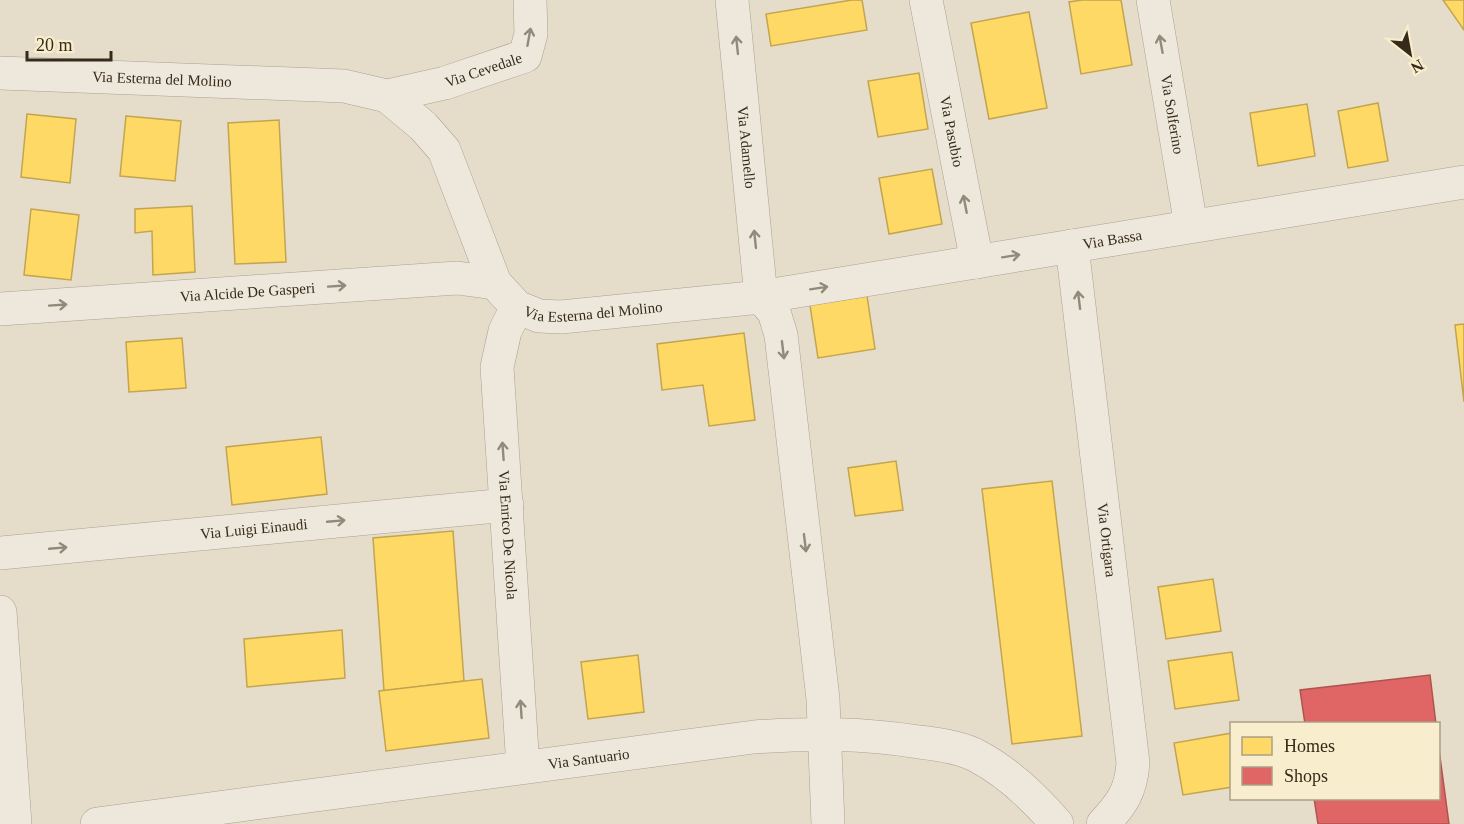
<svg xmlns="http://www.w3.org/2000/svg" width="1464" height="824" font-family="Georgia,serif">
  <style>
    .homes { fill: #ffd966; stroke: #c3a44f; stroke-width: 1.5 }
    .shops { fill: #e06666; stroke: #ae544f; stroke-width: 1.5 }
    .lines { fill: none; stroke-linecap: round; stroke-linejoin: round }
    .minor-casing { stroke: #aaa193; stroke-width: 34 }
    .minor { stroke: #ede8db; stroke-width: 33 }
    .oneway { stroke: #92897a }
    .labels { text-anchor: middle; stroke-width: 6; stroke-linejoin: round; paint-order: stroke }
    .street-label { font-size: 15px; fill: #382a1a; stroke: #f8edcc }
  </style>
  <rect width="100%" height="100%" fill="#e5ddc9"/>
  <g class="homes">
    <path d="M852,0h10l5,30 -96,16 -5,-32z"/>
    <path d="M1082,0h39l11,65 -51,9 -12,-72z"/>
    <path d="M1443,0h21v30z"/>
    <path d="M1029,12l18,96 -58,11 -18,-96z"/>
    <path d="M919,73l9,56 -50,8 -10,-56z"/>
    <path d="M1378,103l10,58 -40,7 -10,-57z"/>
    <path d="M1307,104l8,52 -57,10 -8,-53z"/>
    <path d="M27,114l49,5 -6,64 -49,-6z"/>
    <path d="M126,116l55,5 -6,60 -55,-5z"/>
    <path d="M279,120l7,142 -51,2 -7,-141z"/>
    <path d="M932,169l10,55 -53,10 -10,-56z"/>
    <path d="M192,206l3,66 -42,3 -1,-44 -17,2v-24z"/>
    <path d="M31,209l48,6 -8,65 -47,-5z"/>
    <path d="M867,296l8,53 -57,9 -8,-53z"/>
    <path d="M1464,324v78l-9,-77z"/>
    <path d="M744,333l11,87 -46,6 -6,-41 -41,5 -5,-46z"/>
    <path d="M182,338l4,50 -57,4 -3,-50z"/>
    <path d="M321,437l6,57 -95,11 -6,-58z"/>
    <path d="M896,461l7,49 -48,6 -7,-48z"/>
    <path d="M1052,481l30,255 -70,8 -30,-255z"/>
    <path d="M453,531l11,150 -80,10 -11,-153z"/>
    <path d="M1213,579l8,52 -55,8 -8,-52z"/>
    <path d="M342,630l3,48 -98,9 -3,-48z"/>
    <path d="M1232,652l7,48 -64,9 -7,-48z"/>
    <path d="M638,655l6,57 -56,7 -7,-57z"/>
    <path d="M482,679l7,59 -103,13 -7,-60z"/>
    <path d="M1232,733v54l-49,8 -9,-52z"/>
  </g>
  <g class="shops">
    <path d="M1430,675l6,49h-131l-5,-34z"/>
    <path d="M1438,742l11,82h-131l-4,-26h124z"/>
  </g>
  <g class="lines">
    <defs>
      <g id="minor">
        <path id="s1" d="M732,0l29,297"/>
        <path id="s2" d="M926,0l51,262"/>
        <path id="s3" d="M1153,0l38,226"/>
        <path id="s4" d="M0,73l344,13 43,10 36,30 21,24 51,133 22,24 22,9 22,1 200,-20 703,-115"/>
        <path id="s5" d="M387,96l58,-13 80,-27 6,-22 -1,-34"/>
        <path id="s6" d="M1072,246l61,517c-2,28 -11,41 -30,61"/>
        <path d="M761,297l13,15 7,23 42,364 5,125"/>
        <path id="s7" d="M517,307l-12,24 -8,36 26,400"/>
        <path id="s8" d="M0,309l457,-31 38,5"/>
        <path id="s9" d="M0,553l507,-48"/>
        <path d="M0,612l15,212"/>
        <path id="s10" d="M97,824l657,-87c58,-4 108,-4 165,5 19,2 41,5 58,14 32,17 57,41 80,68"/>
      </g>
    </defs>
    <use href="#minor" class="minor-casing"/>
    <use href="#minor" class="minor"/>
  </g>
  <defs><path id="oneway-shaft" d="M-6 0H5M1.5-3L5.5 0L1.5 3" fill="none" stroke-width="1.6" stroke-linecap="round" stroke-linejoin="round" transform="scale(1.5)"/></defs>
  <g class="oneway">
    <use href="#oneway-shaft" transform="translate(529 37) rotate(-80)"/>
    <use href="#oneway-shaft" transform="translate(1161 44) rotate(-100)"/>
    <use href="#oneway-shaft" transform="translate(737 45) rotate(-96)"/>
    <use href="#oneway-shaft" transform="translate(965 204) rotate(-101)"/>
    <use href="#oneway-shaft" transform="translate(755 239) rotate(-96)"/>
    <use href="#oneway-shaft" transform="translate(1011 256) rotate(-9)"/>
    <use href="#oneway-shaft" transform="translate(337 286) rotate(-4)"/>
    <use href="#oneway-shaft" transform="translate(819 288) rotate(-9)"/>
    <use href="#oneway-shaft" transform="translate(1079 300) rotate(-97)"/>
    <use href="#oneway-shaft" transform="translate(58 305) rotate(-4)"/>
    <use href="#oneway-shaft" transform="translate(783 350) rotate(83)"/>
    <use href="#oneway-shaft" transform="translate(503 451) rotate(-94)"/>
    <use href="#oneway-shaft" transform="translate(336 521) rotate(-5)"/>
    <use href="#oneway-shaft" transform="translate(805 543) rotate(83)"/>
    <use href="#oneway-shaft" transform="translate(58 548) rotate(-5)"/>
    <use href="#oneway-shaft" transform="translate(521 709) rotate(-94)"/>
  </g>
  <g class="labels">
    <g class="street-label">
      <text dy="5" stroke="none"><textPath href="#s5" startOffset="100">Via Cevedale</textPath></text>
      <text dy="5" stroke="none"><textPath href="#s4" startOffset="162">Via Esterna del Molino</textPath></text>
      <text dy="5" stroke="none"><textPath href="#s3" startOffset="116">Via Solferino</textPath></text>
      <text dy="5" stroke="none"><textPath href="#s2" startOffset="134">Via Pasubio</textPath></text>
      <text dy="5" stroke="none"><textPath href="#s1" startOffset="148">Via Adamello</textPath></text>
      <text dy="5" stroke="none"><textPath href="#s4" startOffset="1245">Via Bassa</textPath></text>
      <text dy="5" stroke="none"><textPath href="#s8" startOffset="248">Via Alcide De Gasperi</textPath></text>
      <text dy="5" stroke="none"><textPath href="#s4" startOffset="720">Via Esterna del Molino</textPath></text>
      <text dy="5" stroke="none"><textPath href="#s9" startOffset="255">Via Luigi Einaudi</textPath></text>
      <text dy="5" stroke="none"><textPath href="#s7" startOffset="232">Via Enrico De Nicola</textPath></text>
      <text dy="5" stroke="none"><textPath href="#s6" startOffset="296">Via Ortigara</textPath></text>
      <text dy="5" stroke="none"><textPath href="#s10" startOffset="496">Via Santuario</textPath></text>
    </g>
  </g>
  <rect x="1230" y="722" width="210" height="78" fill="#f8edcc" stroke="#ab9f85" stroke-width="1.5"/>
  <rect x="1242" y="737" width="30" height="18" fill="#ffd966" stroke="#ab9f85" stroke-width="1.5"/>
  <text x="1284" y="752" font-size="18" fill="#382a1a">Homes</text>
  <rect x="1242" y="767" width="30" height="18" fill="#e06666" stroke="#ab9f85" stroke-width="1.5"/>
  <text x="1284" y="782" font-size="18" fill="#382a1a">Shops</text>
  <g transform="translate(1410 54) rotate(149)" stroke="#f8edcc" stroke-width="4.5" paint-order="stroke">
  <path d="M0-4.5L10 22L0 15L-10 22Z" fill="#382a1a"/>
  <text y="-9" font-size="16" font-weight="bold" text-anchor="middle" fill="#382a1a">N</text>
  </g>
  <path d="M27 51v9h84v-9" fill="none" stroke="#382a1a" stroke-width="3"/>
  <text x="36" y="51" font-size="18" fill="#382a1a" stroke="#f8edcc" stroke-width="4.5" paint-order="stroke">20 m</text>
</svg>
